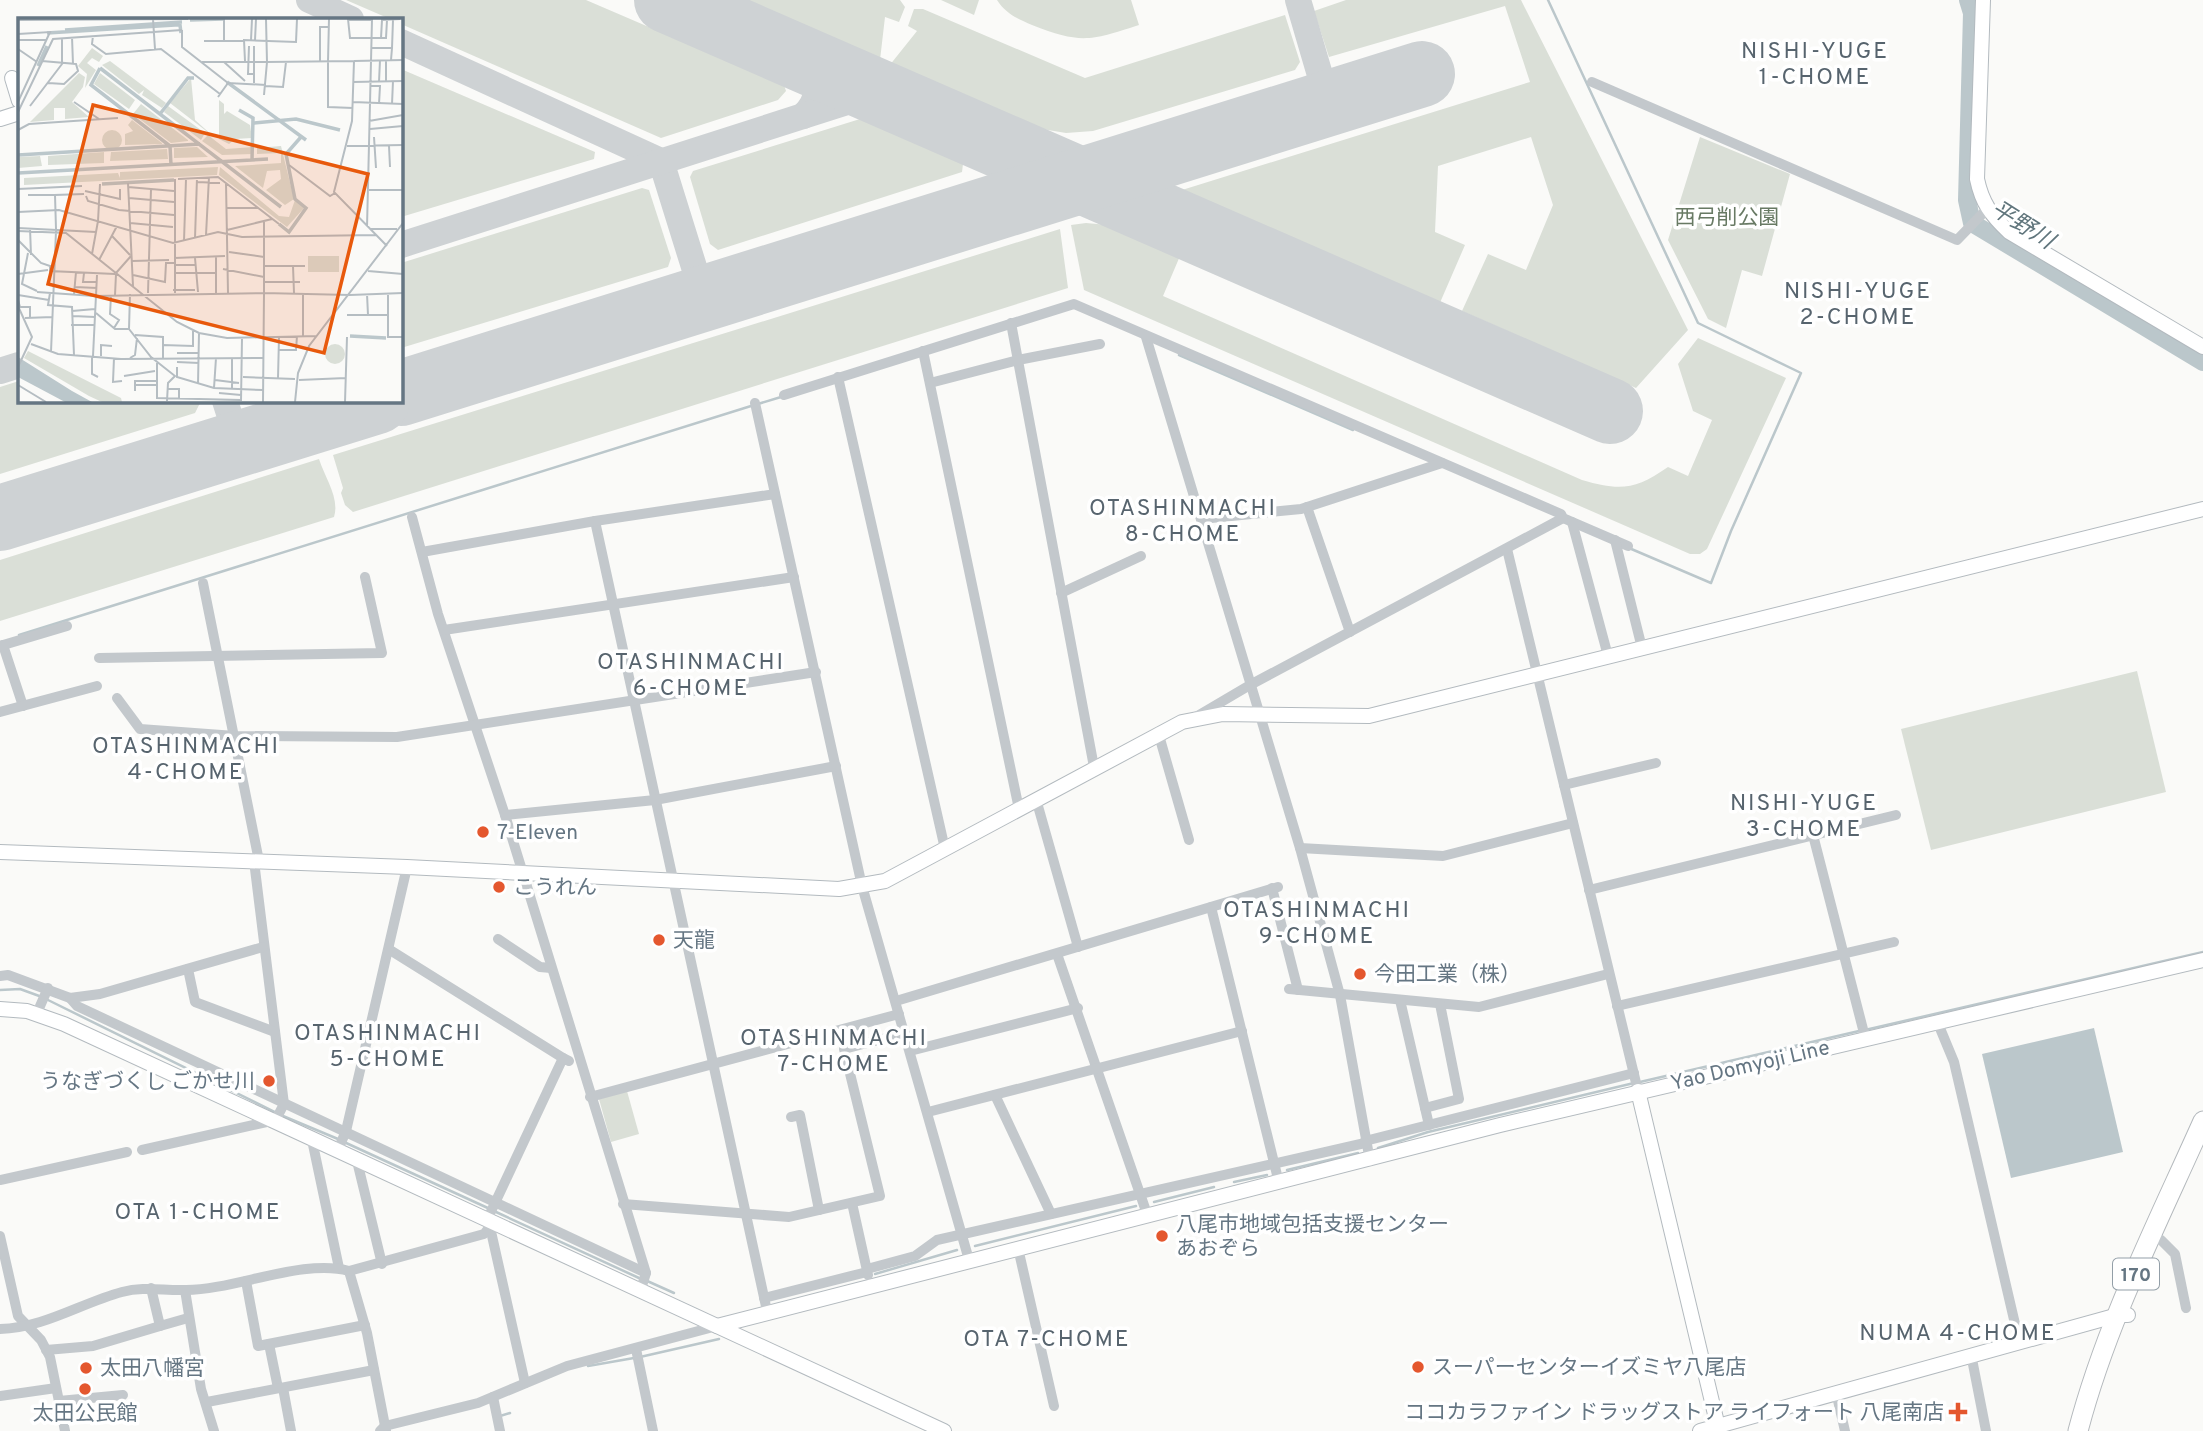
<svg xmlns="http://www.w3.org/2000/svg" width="2203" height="1431" font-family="Overpass,'Noto Sans JP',sans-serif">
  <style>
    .green { fill: #dadfd7 }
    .water { fill: #bbc7cb }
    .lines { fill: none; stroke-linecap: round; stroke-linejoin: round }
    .stream { stroke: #bbc7cb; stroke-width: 2.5 }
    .river { stroke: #bbc7cb; stroke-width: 18 }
    .taxiway { stroke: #ced2d4; stroke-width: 26 }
    .runway { stroke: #ced2d4; stroke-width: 66 }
    .secondary-casing { stroke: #b3babf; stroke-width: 16 }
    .highway-casing { stroke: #b4b9bd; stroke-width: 21 }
    .street { stroke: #c3c8cc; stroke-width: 10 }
    .secondary { stroke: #fff; stroke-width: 14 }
    .highway { stroke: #fff; stroke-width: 19 }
    .poi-dot { fill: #e4572e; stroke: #fff; stroke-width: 2.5 }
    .labels { text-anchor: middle; stroke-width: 7; stroke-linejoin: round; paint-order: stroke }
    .shield { fill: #fff; stroke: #939fa8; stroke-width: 2 }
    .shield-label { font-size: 19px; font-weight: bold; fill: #657683 }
    .park-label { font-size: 21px; fill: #687a64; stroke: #fff }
    .poi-label { font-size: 21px; fill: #657683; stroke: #fff; text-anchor: start }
    .street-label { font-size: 21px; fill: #657683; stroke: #fff }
    .neighbourhood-label { font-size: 23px; letter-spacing: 2px; fill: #57646e; stroke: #fff }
    .water-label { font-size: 23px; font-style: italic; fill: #60757c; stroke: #fff }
    .inset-river { fill: none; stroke: #bbc7cb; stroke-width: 3.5 }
    .inset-road { fill: none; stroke: #b5bdc2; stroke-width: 2 }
    .view { fill: #e8590c; fill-opacity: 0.15; stroke: #e8590c; stroke-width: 3.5 }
    .inset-edge { fill: none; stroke: #657683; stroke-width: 3.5 }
  </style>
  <rect width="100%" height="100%" fill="#fafaf8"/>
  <g class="green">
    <path d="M346,0h240l198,85 2,6 -8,9 -117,38 -260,-114v-5h-11z"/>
    <path d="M738,0h162l5,7 -6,15 -14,-5 -5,43z"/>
    <path d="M941,0h38l-5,15z"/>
    <path d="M997,0h134l8,25c-49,16 -58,19 -107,0 -14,-6 -26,-11 -35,-25z"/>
    <path d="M1346,0h175l167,330 -52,58 -174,-77 26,-57 38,16 27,-65 -22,-68 -93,29 -3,66 30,13 -26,60 -257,-115 348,-108 -25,-76 -176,51 -15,-46z"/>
    <path d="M914,9h9l162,69 200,-63 15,47 -5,8 -202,61 -27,2 -24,-4 -153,-63 28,-35 -9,-5z"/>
    <path d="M401,69l194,83 -1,7 -193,58z"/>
    <path d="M860,119l103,45 -1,8 -244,78 -8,-6 -20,-67 3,-6z"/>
    <path d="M1700,137l90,37 -28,102 -20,-6 -16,58 -18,-9 -40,-79z"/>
    <path d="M642,188l7,2 22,68 -3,9 -267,81v-85z"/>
    <path d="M1086,223l22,2 72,31 -17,40 419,184c38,11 53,10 86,-13l20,9 24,-56 -19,-9 -15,-47 20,-26 88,40 -79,171 -7,5h-10l-606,-264 -13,-65z"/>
    <path d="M1060,229l8,59 -715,224 -8,-7 -4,-12 2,-5 -10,-33z"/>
    <path d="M19,381v20l181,2 -5,10 -195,61v-87z"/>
    <path d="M319,459c6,19 21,39 15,58l-334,104v-61z"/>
    <path d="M2137,671l29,121 -235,58 -30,-121z"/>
    <path d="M627,1091l12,43 -28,8 -12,-43z"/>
  </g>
  <path class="water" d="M2094,1028l29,124 -112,26 -29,-124z"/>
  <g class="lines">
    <g class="stream">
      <path d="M1548,0l150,323 103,50 -70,158 -20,52 -82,-35"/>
      <path d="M1179,355l174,75"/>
      <path d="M758,404l23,-7"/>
      <path d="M19,635l732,-229"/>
      <path d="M0,990l20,-1 22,8"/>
      <path d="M48,1000l229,113"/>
      <path d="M1865,1030l338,-78"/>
      <path d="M1640,1082l219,-51"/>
      <path d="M283,1116l55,23"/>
      <path d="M344,1142l146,67"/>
      <path d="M1378,1148l50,-16 206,-49"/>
      <path d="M1287,1170l71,-17"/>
      <path d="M1234,1182l33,-7"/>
      <path d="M1154,1202l60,-15"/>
      <path d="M496,1212l143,66"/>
      <path d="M975,1246l161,-40"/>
      <path d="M875,1274l82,-24"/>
      <path d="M645,1280l29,13"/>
      <path d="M640,1357l79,-18"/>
      <path d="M588,1366l46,-8"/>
      <path d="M500,1416l10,-3"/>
    </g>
    <path class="river" d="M1968,0l4,13 -5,187 5,23 231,139"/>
    <g class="taxiway">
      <path d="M309,0l42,19"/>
      <path d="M1298,0l22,75 -3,13 -17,24"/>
      <path d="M401,42l260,119 43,138"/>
      <path d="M803,116c19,-18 15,-35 2,-56"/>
      <path d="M401,245l477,-153"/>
      <path d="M0,371l19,-6"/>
      <path d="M225,401l14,43"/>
    </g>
    <g class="runway">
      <path d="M667,0l943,411"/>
      <path d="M401,393l1021,-319"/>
      <path d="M0,518l377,-117"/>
    </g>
    <defs>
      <g id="secondary">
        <path d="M1983,0l-6,179c5,24 14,36 32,53l194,115"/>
        <path d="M12,78l7,23"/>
        <path d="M0,119l19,-6"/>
        <path d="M0,852l407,15 432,22 46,-8 297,-159 41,-8 146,2 834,-207"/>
        <path d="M0,1009l27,2 37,13 880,407"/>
        <path d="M1638,1091l81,340"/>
        <path d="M717,1326l783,-201 703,-165"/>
        <path d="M1700,1431l418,-116h10"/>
      </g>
      <path id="highway" d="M2078,1431c28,-107 80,-209 125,-310"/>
    </defs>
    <use href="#secondary" class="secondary-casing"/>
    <use href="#highway" class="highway-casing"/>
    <g class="street">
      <path d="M1592,82l365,158 30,-31"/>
      <path d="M1011,323l83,444"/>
      <path d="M1146,337l154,511 40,147 30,166"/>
      <path d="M923,351l96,458"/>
      <path d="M838,377l107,472"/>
      <path d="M930,383l88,-23 82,-16"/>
      <path d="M784,395l290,-91 487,210 2,4 65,28"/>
      <path d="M755,403l107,483 107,374"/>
      <path d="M1307,507l43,125"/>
      <path d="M412,517l26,97 67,201 141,458 -6,19"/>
      <path d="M1201,519l100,-10 141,-46"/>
      <path d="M595,521l172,790"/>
      <path d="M1572,522l36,134"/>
      <path d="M1615,540l27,108"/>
      <path d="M1507,549l131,542"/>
      <path d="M422,552l173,-31 180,-27"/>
      <path d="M203,583l56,278"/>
      <path d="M1061,593l80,-37"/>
      <path d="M444,630l350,-53"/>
      <path d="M3,645l20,61"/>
      <path d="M0,646l67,-20"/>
      <path d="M99,658l283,-5 -17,-76"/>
      <path d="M117,698l23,31 95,7 162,1 419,-65"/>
      <path d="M0,712l97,-26"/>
      <path d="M1194,718l56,-33 313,-167"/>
      <path d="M1158,732l31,108"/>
      <path d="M1564,785l92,-22"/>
      <path d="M1036,799l42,148"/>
      <path d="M505,815l150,-15 181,-34"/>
      <path d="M1813,835l52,202"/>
      <path d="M1300,848l143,8 130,-33"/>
      <path d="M254,861l30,243 -10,19"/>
      <path d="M1272,888l26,102"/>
      <path d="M1589,890l307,-75"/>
      <path d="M1211,907l68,276"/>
      <path d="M498,939l42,28 11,1"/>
      <path d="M390,950l173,108"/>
      <path d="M1057,954l90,260"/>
      <path d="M188,969l7,33 80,30"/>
      <path d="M0,976l8,-1 62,23 30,-4 163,-47"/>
      <path d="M1289,989l190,18 129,-33"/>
      <path d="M70,998l7,8 569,267"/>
      <path d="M1400,1000l29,125"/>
      <path d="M896,1001l382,-114"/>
      <path d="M1617,1006l277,-64"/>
      <path d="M37,1013l11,-25"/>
      <path d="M1937,1021l17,41 65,279"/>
      <path d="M910,1051l168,-43"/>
      <path d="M995,1095l56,119"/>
      <path d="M590,1097l309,-83"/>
      <path d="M1425,1108l34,-9 -19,-95"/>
      <path d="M928,1112l314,-81"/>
      <path d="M791,1117l9,-2 19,95"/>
      <path d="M312,1140l27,128"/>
      <path d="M1365,1141l269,-68"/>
      <path d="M142,1150l129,-29"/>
      <path d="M337,1152l9,-21 61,-264"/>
      <path d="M357,1161l25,103"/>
      <path d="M0,1180l127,-28"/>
      <path d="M852,1203l16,72"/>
      <path d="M623,1204l166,13 91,-21 -36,-147 61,-16"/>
      <path d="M487,1220l76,-162 6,3"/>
      <path d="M490,1227l35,156"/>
      <path d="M0,1236l18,80 23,24 9,17 15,74"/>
      <path d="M2161,1240l14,14 11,54"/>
      <path d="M1018,1248l36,158"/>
      <path d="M867,1269l48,-13 22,-16 428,-97"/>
      <path d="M349,1271l18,62 19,98"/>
      <path d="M246,1281l12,65 107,-21"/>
      <path d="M151,1288l9,38 28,-8"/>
      <path d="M185,1290l16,99 13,42"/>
      <path d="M764,1298l103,-26"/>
      <path d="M0,1329c44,-1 81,-26 122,-37 22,-6 42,-1 64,-2 48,0 118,-32 163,-19l135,-37 8,-10"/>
      <path d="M269,1344l9,44"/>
      <path d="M636,1349l17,82"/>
      <path d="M46,1350l47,-4 67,-20"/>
      <path d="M1971,1354l15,77"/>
      <path d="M283,1388l8,43"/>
      <path d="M1836,1392l9,39"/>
      <path d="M0,1396l56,-8"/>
      <path d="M493,1397l7,34"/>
      <path d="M59,1401l64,-6"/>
      <path d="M207,1402l167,-32"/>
      <path d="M380,1431l5,-5 93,-23 89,-37 150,-40"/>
    </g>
    <use href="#secondary" class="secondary"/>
    <use href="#highway" class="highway"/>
  </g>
  <g class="poi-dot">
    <circle cx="483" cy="832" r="7"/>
    <circle cx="499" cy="887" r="7"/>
    <circle cx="659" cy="940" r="7"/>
    <circle cx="1360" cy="974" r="7"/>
    <circle cx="269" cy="1081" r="7"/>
    <circle cx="1162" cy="1236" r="7"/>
    <circle cx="1418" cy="1367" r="7"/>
    <circle cx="86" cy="1368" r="7"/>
    <circle cx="85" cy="1389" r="7"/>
    <path d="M1954.5 1401.5h7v7h7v7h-7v7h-7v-7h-7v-7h7z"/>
  </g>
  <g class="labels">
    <rect class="shield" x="2113" y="1258.5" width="46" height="31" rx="5"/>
    <g class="shield-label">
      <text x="2136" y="1281">170</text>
    </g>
    <g class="park-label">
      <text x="1727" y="224">西弓削公園</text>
    </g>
    <g class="poi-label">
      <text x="497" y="839">7-Eleven</text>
      <text x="513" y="894">こうれん</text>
      <text x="673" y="947">天龍</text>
      <text x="1374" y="981">今田工業（株）</text>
      <text x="255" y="1088" text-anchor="end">うなぎづくし ごかせ川</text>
      <text x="1176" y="1231">八尾市地域包括支援センター<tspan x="1176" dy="24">あおぞら</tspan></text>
      <text x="1432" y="1374">スーパーセンターイズミヤ八尾店</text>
      <text x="100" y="1375">太田八幡宮</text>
      <text x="1944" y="1419" text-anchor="end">ココカラファイン ドラッグストア ライフォート 八尾南店</text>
      <text x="85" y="1420" text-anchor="middle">太田公民館</text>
    </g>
    <g class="street-label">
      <text transform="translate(1750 1065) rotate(-13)" y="7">Yao Domyoji Line</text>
    </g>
    <g class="neighbourhood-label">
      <text x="1815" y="58">NISHI-YUGE<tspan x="1815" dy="26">1-CHOME</tspan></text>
      <text x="1858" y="298">NISHI-YUGE<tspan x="1858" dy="26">2-CHOME</tspan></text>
      <text x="1183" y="515">OTASHINMACHI<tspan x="1183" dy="26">8-CHOME</tspan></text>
      <text x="691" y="669">OTASHINMACHI<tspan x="691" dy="26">6-CHOME</tspan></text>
      <text x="186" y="753">OTASHINMACHI<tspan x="186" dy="26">4-CHOME</tspan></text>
      <text x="1804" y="810">NISHI-YUGE<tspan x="1804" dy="26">3-CHOME</tspan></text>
      <text x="1317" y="917">OTASHINMACHI<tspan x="1317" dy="26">9-CHOME</tspan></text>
      <text x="388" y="1040">OTASHINMACHI<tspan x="388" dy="26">5-CHOME</tspan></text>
      <text x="834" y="1045">OTASHINMACHI<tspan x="834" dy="26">7-CHOME</tspan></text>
      <text x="198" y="1219">OTA 1-CHOME</text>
      <text x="1958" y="1340">NUMA 4-CHOME</text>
      <text x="1047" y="1346">OTA 7-CHOME</text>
    </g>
    <g class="water-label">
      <text transform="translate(2023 224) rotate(32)" y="8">平野川</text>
    </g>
  </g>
  <g transform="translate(18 18)">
    <rect width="385" height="385" fill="#fafaf8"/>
    <path d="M74,30l11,8 -4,6 -7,-4 -5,5 9,7 -11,18 2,-14 -9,-8zM92,43l56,42 -4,5 -20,-13 2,-5 -5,4 -37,-29zM61,55l6,4 -2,10 -11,15 17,15 -24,2v-11h-11v12l-24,2zM82,55l35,27 -6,9 -35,-25zM173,60l4,42 19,17 -44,-34zM201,82l5,4v10l3,-3 23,14 2,13 -17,1 -6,5 -10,-5zM123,86l47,36v1l-17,2 -38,-29zM150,88l37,27 -4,7 -37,-28zM114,102l30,23v1l-37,1v-11l8,-3 -5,-6zM84 122a10 10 0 1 1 20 0a10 10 0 1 1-20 0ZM190,117l18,14 27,-2v7l-31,1 -20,-14zM263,128l13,53 -9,6 -19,-15 15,-11 -1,-9 -13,1 -4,17 -28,-22 46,-3v-10l-24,1v-6zM179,129l11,10 -34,1v-10zM149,131l1,10 -58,2 1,-9zM86,134v11l-56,2v-9zM0,139l22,-1 2,10 -24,2zM200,149l-1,8 -193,10v-7l94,-5 2,5v-6zM202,149l59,49 10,1 6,-17 9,8 -17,19 -68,-52zM290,238h31v16h-31zM307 336a10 10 0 1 1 20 0a10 10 0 1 1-20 0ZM10,333l93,47 1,4h-20l-13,-6 -65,-38z" fill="#dadfd7"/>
    <path d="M0,339l54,34 20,11h-27l-47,-25z" fill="#bbc7cb"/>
    <path class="inset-river" d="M172,2l33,-1M47,12l117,-8M29,15l128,-8h5l1,8M20,48l9,-20M82,50l-9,17 79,61 1,19M82,50l181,139M209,64l79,58M221,92l14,8 -1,42M142,96l28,-36h6M236,105l42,-4 44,11M0,137l182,-11M0,155l250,-14M84,166l72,-4M261,206l10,8 17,-24 -11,-9 -9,-45 15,-17M332,318l36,2"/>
    <path class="inset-road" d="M135,1l2,30M206,1v22M248,1l1,43 87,-1 -2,60 -18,71 53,54M330,1l2,19h21M0,2l170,-1M331,2h23M164,12v17l46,36M0,16l32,-2 -32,70M75,18l-1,8 14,10 55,-5 59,45M54,19l1,27M353,20h15l1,-18M363,20l1,-18 18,-1M0,22h29M233,22l1,-21M237,22l1,-21M186,23h40M231,28l-1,28h6M353,30h21l-1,12M374,30l1,-28M0,31l19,13M24,43l34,3 2,7 -14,13 -16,-1M227,43l-1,-21 52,2 1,-23M302,43v-34h9M310,43v46l25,1M310,43l1,-42M336,43l49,-1M184,44h65l-3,33M206,44l21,19M335,64l50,-1M361,64l1,-22M368,64v-22M236,65v-37M247,68l18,1 3,-25M352,68h10l-1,18M200,79l10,-14 38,2M56,84l25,17M335,84l50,2M352,85l2,-84M374,86l1,-23M12,88l32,-42v-26M0,94l35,-73 129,-9M351,103l34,-6M352,111l33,-3M0,112l11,-6 89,-6M356,119l2,31M329,128l56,-1M371,128l1,21M271,147l41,31 5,-3M157,161v114M160,161l40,-2 61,47M179,164l23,1M110,165l5,103M208,165l2,110M110,169l46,4M0,171l64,-3M351,172h34M67,173l35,8v-10M10,177h27M68,178l2,5 31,9 55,5M111,180l45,4M209,190h30M0,194l41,-2 114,33 45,-11 24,5 134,-2M80,203l2,-37M112,205l43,4M349,209l3,-124M0,210l78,4M12,210l1,27M38,211l-1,-34 29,-1M353,211h26M209,212l45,-11M0,213l48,2 111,89 22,11 28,5 90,-2M188,217l3,-58M94,218l18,19M177,220l2,-60M0,222l23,23 9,3v5l65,3M166,223l2,-62M211,234l35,5M10,235l-6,31 15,7M74,236l6,-33M156,240l51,-2M177,240l3,34M81,242l18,-34M114,243l37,-1M156,247h22M246,248h41M275,248l1,27M205,251l41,8M350,253l35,3M66,255l-1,9h14M98,255l15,-17M156,255h42M0,256l30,-4M115,257l32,7 1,-19h8M246,264h36M57,269l22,1M155,272h22M19,274l57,4 170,-3v-72M32,275l-2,12 24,2 2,48M130,275l3,-104M198,275v-37M370,275v44h15M56,276l2,-22M112,276l-1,35 22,28 24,19 -7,7 -1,18M285,276v42M349,276l1,21M0,277l31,5M93,277l-1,19 9,6 -5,8M97,277l1,-21M332,277l53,-2M0,282l2,7h10v10M0,288l14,31 -14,30M54,293l23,-2M78,295l19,16h14M329,297h42M55,298l22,1M7,300l28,-1M53,307h24M117,317l28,2v8M13,326l27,10 63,5 142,-1M261,332h17l1,-14M33,334l5,-121M159,335h22M74,338v18l6,3M75,338l4,-81M83,338v-11l11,1M96,340l-1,24 9,-1M112,340l5,-3 2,-17M145,340v-13l30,1v-15M159,344l22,1M139,345v35l84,2M159,349v10l37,11 49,2M106,358l31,-5M225,359l52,2M260,360l1,-41M197,362l24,3M281,362l47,-2M180,366l1,-51M0,367l28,17M117,367h22M196,370l2,-30M214,370v-30M150,371h11v11M117,373v-10h21M201,375l22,2M223,383l1,-63M245,384l1,-109 86,2M277,384l3,-29 11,-27 94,-123M327,384l2,-65"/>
    <path class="view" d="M75,87l275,69 -44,179 -276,-69z"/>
    <rect width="385" height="385" class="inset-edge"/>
  </g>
</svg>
